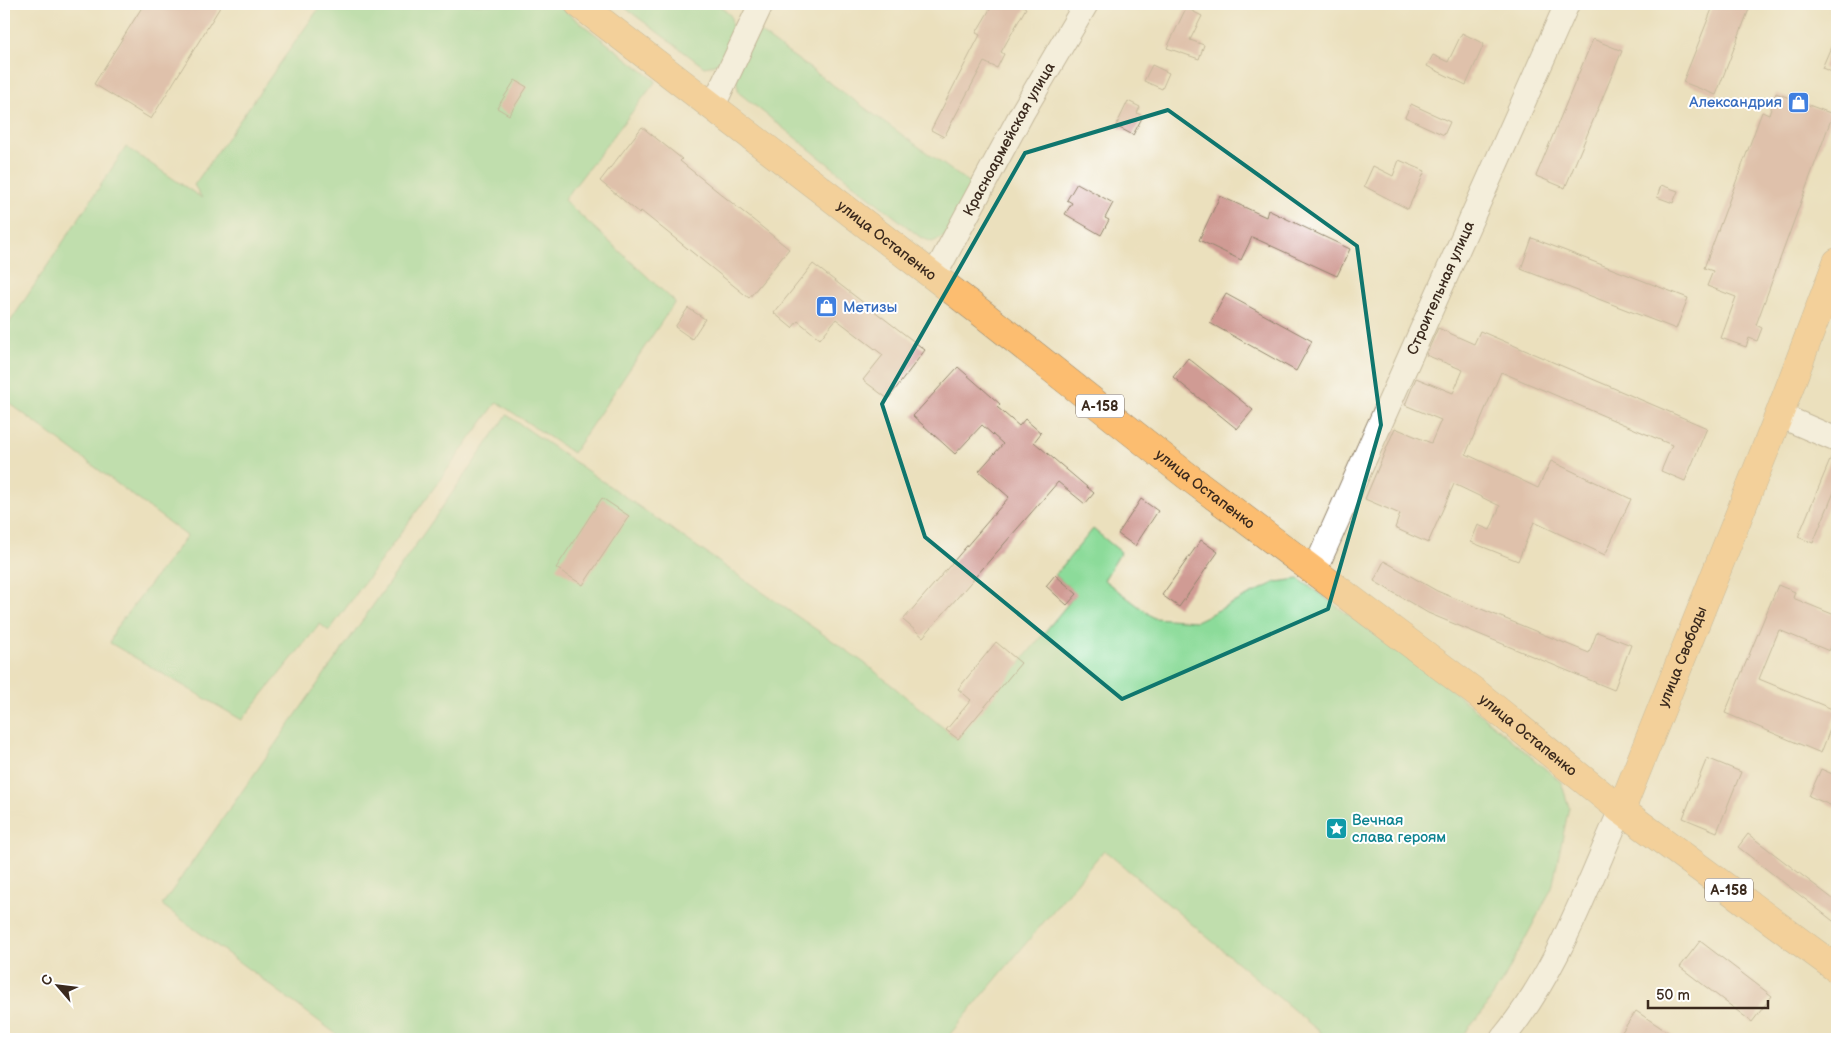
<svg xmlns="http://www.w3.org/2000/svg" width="1841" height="1043" font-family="'Balsamiq Sans',sans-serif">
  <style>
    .green { fill: #8cdb9a; stroke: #64825c }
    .building { fill: #d09b94 }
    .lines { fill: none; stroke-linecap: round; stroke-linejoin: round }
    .minor-casing { stroke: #93856e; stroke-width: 26 }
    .major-casing { stroke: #93856e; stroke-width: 29 }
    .minor { stroke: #fff; stroke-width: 24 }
    .major { stroke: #fcbd6f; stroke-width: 28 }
    .marked { fill: none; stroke: #0f766e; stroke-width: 4; stroke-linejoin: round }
    .labels { text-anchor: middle; stroke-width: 4; stroke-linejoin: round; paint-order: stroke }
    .shield { fill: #fff; stroke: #766a62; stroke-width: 1 }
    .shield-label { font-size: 14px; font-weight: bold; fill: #3b2a1e }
    .shop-label { font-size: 15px; fill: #366cbe; stroke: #fff; text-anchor: end }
    .street-label { font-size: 15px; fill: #3b2a1e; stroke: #fff }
    .culture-label { font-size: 15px; fill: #0d838f; stroke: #fff; text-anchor: start }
  </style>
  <rect width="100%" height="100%" fill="#fff"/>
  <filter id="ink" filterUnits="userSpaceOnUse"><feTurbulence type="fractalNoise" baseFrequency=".02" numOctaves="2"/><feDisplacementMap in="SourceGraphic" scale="10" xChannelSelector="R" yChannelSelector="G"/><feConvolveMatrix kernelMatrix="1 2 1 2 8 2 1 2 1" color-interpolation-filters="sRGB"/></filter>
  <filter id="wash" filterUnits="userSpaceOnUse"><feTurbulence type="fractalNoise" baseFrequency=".0096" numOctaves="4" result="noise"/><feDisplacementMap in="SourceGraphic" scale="20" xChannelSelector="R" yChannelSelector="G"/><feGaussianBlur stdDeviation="1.12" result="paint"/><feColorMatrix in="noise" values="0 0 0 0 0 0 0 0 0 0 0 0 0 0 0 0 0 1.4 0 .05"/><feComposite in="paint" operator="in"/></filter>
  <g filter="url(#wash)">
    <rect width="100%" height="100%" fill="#ebe0bd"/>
    <g class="green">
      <path d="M322,4h234l100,77 -92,119 111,102 -102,151 -76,-51 -168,229 -9,-7 -78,96 -132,-77 5,-14 72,-93 -183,-137v-68l122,-184 76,51 -8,-13z"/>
      <path d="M620,4h98l13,12c2,21 -1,48 -27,51z"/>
      <path d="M751,26l221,159 -26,51 -14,6 -12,-5 -181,-144 -3,-14z"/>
      <path d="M507,415l359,249 91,75 119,-145 -21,-19 38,-46 28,23 -17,28 50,38 42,3 80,-39 23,-3 149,108 113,95 8,25 -17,81 -47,89 -24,37 -22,25h-131l-224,-189 -158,189h-603l-181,-134z"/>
    </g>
    <g id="blocks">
      <g class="building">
        <path d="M144,4h78l-71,115 -57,-35z"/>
        <path d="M993,4h26l7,4 -25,44 3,2 -7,14 -13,-6 -40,75 -13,-7 39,-76 10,-19 -4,-2z"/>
        <path d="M1714,4h37l-35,91 -33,-13z"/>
        <path d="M1186,8l16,8 -12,24 14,5 -5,14 -32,-11z"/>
        <path d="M1462,33l22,11 -18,41 -39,-19 6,-11 15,7z"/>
        <path d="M1837,33v41l-15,-6z"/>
        <path d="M1593,39l29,12 -57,137 -29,-12z"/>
        <path d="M1152,65l17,8 -7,16 -18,-8z"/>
        <path d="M515,80l12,7 -18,28 -12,-7z"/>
        <path d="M1776,93l57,21 -77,211 6,3 -5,13 -8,-3 -3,9 -25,-9 15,-41 -29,-11 6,-15 -9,-3 58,-156 7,3z"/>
        <path d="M1128,101l12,6 -3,6 6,3 -10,19 -17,-9z"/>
        <path d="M1411,104l39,18 -6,13 -39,-18z"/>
        <path d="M642,127l40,32 -2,2 109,88 -40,49 -108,-87 -2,2 -39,-32z"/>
        <path d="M1399,160l26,11 -17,38 -44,-23 9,-20 20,10z"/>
        <path d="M1077,183l36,20 -8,15 4,2 -8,15 -36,-21 7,-11 -5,-3z"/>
        <path d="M1661,185l17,6 -5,12 -16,-6z"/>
        <path d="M1220,196l46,21 2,-7 82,39 -13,27 -85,-39 -11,23 -42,-20z"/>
        <path d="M1532,238l156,60 -12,31 -155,-60z"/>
        <path d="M813,264l112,86 -37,49 -25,-19 20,-25 -47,-36 -16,20 -22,-18 -6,7 -18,-15z"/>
        <path d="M1226,294l86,47 -16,30 -86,-48z"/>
        <path d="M688,308l17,11 -13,20 -17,-12z"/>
        <path d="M1438,328l36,16 6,-13 227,97 -22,53 -24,-10 11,-26 -171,-73 -35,82 72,34 13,-27 80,38 -26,56 -71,-33 -16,39 -47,-19 7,-17 12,5 10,-24 -46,-22 -26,59 -33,-15 5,-14 -35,-15 30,-71 36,15 10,-23 -36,-15 11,-27 37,15 10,-23 -37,-15z"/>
        <path d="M1188,358l65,52 -16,19 -64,-52z"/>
        <path d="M958,367l42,37 -3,3 22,19 6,-7 16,14 -7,9 60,51 -9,11 -27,-22 -135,155 -20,-17 106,-123 -30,-26 24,-27 -21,-19 -27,29 -42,-38z"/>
        <path d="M1833,453l4,1v31l-24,58 -15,-6z"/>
        <path d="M602,498l27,18 -46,69 -27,-17z"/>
        <path d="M1141,499l17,12 -23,35 -17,-12z"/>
        <path d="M1201,540l17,12 -39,55 -17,-12z"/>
        <path d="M1384,561l53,30 152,62 8,-21 34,13 -17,45 -186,-77 -54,-32z"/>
        <path d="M1055,575l22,19 -10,11 -21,-19z"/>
        <path d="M1778,585l17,7 -2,6 44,18v15l-8,20 -50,-21 -20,49 78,32 -16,42 -96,-40z"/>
        <path d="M996,642l25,21 -63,76 -12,-9 25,-30 -13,-11z"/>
        <path d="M1707,758l34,14 -24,60 -34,-14z"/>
        <path d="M1821,769l16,7v32l-28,-12z"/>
        <path d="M1748,834l89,68v22l-99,-77z"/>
        <path d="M1700,941l72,55 -20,26 -72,-55z"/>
        <path d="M1636,1011l42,28h-31l-8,-5 -4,5h-18z"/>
      </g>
    </g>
  </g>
  <g filter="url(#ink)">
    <use href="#blocks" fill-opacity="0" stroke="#93856e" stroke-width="1"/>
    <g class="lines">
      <defs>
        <g id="minor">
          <path d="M713,106l48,-102"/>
          <path id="s1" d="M934,276l88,-163 64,-109"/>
          <path d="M1779,415l58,25"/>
          <path id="s2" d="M1314,572l253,-568"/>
          <path d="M1502,1039c55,-66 84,-151 119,-229"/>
        </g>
        <g id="major">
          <path id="s3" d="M579,4l405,311 202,160 289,217 146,118 216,159"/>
          <path id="s4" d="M1621,810l158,-395 58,-153"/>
        </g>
      </defs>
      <use href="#minor" class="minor-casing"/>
      <use href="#major" class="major-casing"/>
      <use href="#minor" class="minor"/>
      <use href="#major" class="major"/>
    </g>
  </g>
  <path d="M0 0H1841V1043H0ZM1168,110l189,136 24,179 -53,184 -206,90 -197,-162 -43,-133 143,-251z" fill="#ebe0bd" fill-opacity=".55" fill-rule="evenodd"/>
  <path class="marked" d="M1168,110l189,136 24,179 -53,184 -206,90 -197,-162 -43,-133 143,-251z"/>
  <defs>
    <symbol id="shop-square" viewBox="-11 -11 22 22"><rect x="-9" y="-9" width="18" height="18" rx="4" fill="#3f7fe0" stroke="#fff"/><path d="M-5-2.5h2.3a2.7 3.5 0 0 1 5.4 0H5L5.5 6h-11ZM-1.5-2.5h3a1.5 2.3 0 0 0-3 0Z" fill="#fff"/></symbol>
    <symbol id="sight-square" viewBox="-11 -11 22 22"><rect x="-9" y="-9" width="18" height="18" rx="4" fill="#0f9aa8" stroke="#fff"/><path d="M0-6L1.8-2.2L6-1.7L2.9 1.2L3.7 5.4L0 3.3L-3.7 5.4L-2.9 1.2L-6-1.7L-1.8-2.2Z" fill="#fff"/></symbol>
  </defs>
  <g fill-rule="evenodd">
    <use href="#shop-square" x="1786" y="90" width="25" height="25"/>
    <use href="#shop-square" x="814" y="294" width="25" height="25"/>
    <use href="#sight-square" x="1324" y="816" width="25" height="25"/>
  </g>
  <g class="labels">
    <g class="shield">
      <rect x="1076" y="394.5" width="48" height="23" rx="4"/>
      <rect x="1705" y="878.5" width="48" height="23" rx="4"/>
    </g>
    <g class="shield-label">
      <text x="1100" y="411">А-158</text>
      <text x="1729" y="895">А-158</text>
    </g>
    <g class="shop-label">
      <text x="1782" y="107">Александрия</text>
      <text x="843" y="312" text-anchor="start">Метизы</text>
    </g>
    <g class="street-label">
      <text dy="5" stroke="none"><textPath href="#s1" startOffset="156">Красноармейская улица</textPath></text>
      <text dy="5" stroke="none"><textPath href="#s3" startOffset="388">улица Остапенко</textPath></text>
      <text dy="5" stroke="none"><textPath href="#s2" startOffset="311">Строительная улица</textPath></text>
      <text dy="5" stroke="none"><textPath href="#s3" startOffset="792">улица Остапенко</textPath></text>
      <text dy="5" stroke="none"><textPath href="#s4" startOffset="165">улица Свободы</textPath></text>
      <text dy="5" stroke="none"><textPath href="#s3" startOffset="1198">улица Остапенко</textPath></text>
    </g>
    <g class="culture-label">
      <text x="1352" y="825">Вечная<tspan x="1352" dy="17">слава героям</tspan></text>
    </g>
  </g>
  <rect width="1841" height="1043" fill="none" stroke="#fff" stroke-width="20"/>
  <g transform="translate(58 986) rotate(298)" stroke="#ffffff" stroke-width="4" paint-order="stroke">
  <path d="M0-4L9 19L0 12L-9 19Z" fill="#3b2a1e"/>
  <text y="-8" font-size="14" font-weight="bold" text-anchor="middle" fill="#3b2a1e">С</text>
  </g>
  <path d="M1648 1000v8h120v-8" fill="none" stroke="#3b2a1e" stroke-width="2.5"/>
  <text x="1656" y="1000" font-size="15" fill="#3b2a1e" stroke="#ffffff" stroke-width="4" paint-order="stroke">50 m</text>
</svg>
